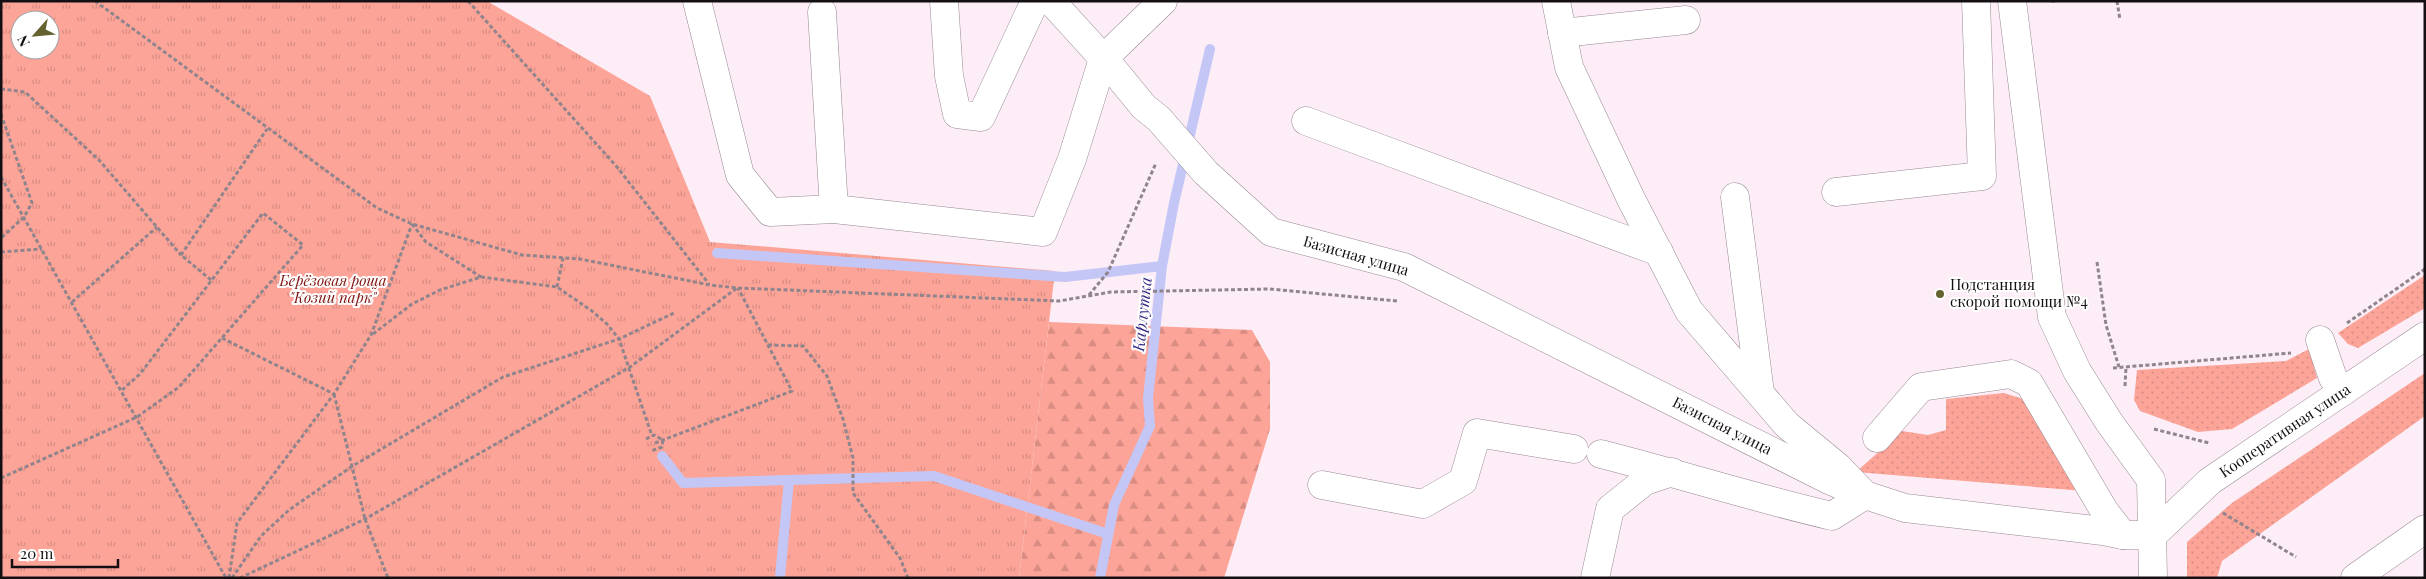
<svg xmlns="http://www.w3.org/2000/svg" width="2426" height="579" font-family="'Playfair Display',serif">
  <style>
    .grass { fill: url(#grass-dots) }
    .forest { fill: url(#forest-firs) }
    .park { fill: url(#park-tufts); fill-rule: evenodd }
    .lines { fill: none; stroke-linecap: round; stroke-linejoin: round }
    .stream { stroke: #c4c7f6; stroke-width: 10 }
    .minor-casing { stroke: #978993; stroke-width: 29 }
    .path { stroke: #90858c; stroke-width: 3; stroke-dasharray: 4 2.5; stroke-linecap: butt }
    .minor { stroke: #fff; stroke-width: 28 }
    .path-bridge { stroke: #90858c; stroke-width: 3; stroke-dasharray: 4 2.5; stroke-linecap: butt }
    .poi-dot { fill: #646330; stroke: #fff; stroke-width: 2 }
    .labels { text-anchor: middle; stroke-width: 4; stroke-linejoin: round; paint-order: stroke }
    .street-label { font-size: 15px; fill: #140f12; stroke: #fff }
    .park-label { font-size: 15px; font-style: italic; fill: #7e1510; stroke: #fff }
    .poi-label { font-size: 15px; fill: #140f12; stroke: #fff; text-anchor: start }
    .water-label { font-size: 16px; font-style: italic; fill: #362c83; stroke: #fff }
  </style>
  <defs>
    <pattern id="grass-dots" width="8" height="8" patternUnits="userSpaceOnUse" patternTransform="scale(1.25)"><rect width="8" height="8" fill="#fda498"/><path d="M2 2h.1M6 6h.1" fill="none" stroke="#d88c82" stroke-width="1.8" stroke-linecap="round"/></pattern>
    <pattern id="forest-firs" width="22" height="20" patternUnits="userSpaceOnUse" patternTransform="scale(1.25)"><rect width="22" height="20" fill="#fda498"/><path d="M5 1l3.5 6h-7zM16 11l3.5 6h-7z" fill="#d88c82"/></pattern>
    <pattern id="park-tufts" width="24" height="20" patternUnits="userSpaceOnUse" patternTransform="scale(1.25)"><rect width="24" height="20" fill="#fda498"/><path d="M3 7l-1-3M5 7V3M7 7l1-3M15 17l-1-3M17 17v-4M19 17l1-3" fill="none" stroke="#d88c82"/></pattern>
  </defs>
  <rect width="100%" height="100%" fill="#fcedf7"/>
  <g class="grass">
    <path d="M2425,275v33l-67,40 -10,-4 -10,-11z"/>
    <path d="M2309,349l8,29 -85,51 -34,3 -58,-21 -6,-11 3,-30 149,-9z"/>
    <path d="M2425,373v43l-203,145 -5,17h-30v-36l45,-39z"/>
    <path d="M2004,393l22,7 58,91 -228,-19 46,-41 26,4 18,-5v-31z"/>
  </g>
  <path class="forest" d="M1049,322l203,8 18,32v67l-46,149h-205z"/>
  <path class="park" d="M1,1h486l163,95 60,146 345,29 -36,307h-1018zM20,20h30v30h-30z"/>
  <g class="lines">
    <g class="stream">
      <path d="M717,253l348,24 97,-11"/>
      <path d="M662,456l21,27 251,-7 174,58"/>
      <path d="M780,577l9,-97"/>
      <path d="M1100,578l14,-73 36,-79 -2,-28 14,-132 12,-63 36,-154"/>
    </g>
    <defs>
      <g id="minor">
        <path d="M697,1l43,174 30,37 64,-3 209,23 29,-73 31,-100 60,-58"/>
        <path d="M944,1l5,75 8,38 24,3 54,-116"/>
        <path d="M1051,1l61,67 32,39 15,12 47,54 65,59 133,35 425,213 36,15 40,13 198,23 20,4h30"/>
        <path d="M1556,1l13,66 62,132 58,112 98,114 51,42 27,28 -33,21c-77,-18 -153,-42 -231,-62"/>
        <path d="M2012,1l40,316 25,54 32,51 42,58 2,98"/>
        <path d="M822,12l12,197"/>
        <path d="M1562,33l124,-13"/>
        <path d="M1306,121l353,131"/>
        <path d="M1836,192l146,-16 -6,-175"/>
        <path d="M1735,197l25,196"/>
        <path d="M2320,340l13,38 11,13"/>
        <path d="M1877,438l44,-51 90,-13 18,9 76,129 18,23"/>
        <path d="M1322,485l101,19 40,-23 14,-48 97,16"/>
        <path d="M2153,535l57,-54 215,-145"/>
        <path d="M1595,578l15,-69 35,-28 27,-9"/>
        <path d="M2355,578l70,-49"/>
      </g>
    </defs>
    <use href="#minor" class="minor-casing"/>
    <g class="path">
      <path d="M95,1l282,207 35,16 110,31 58,4 130,26 28,3 321,13 52,-9 159,-3 127,12"/>
      <path d="M468,1l149,166 92,117"/>
      <path d="M2051,1h5"/>
      <path d="M2117,1l3,19"/>
      <path d="M1,89l24,3 74,68 82,95"/>
      <path d="M1,114l31,89 -8,14 -23,21"/>
      <path d="M1,177l225,401"/>
      <path d="M412,224l14,18 55,35"/>
      <path d="M1,252l41,-3"/>
      <path d="M2097,262l9,63 13,42"/>
      <path d="M211,280l-30,-25 86,-126"/>
      <path d="M557,287l6,-29"/>
      <path d="M1089,295l19,-23 48,-109"/>
      <path d="M72,302l85,-75"/>
      <path d="M2347,323l78,-54"/>
      <path d="M373,334l39,-30 28,-14 41,-13 76,10 35,24 15,13 12,15 33,97"/>
      <path d="M222,338l112,56"/>
      <path d="M768,345l35,1 24,30 16,43 10,39v35l47,65 8,20"/>
      <path d="M2113,368l178,-15"/>
      <path d="M2125,386l1,-19"/>
      <path d="M2154,429l55,14"/>
      <path d="M646,439l8,-4 9,5 -1,7 -11,4"/>
      <path d="M655,443l137,-52 -54,-103"/>
      <path d="M1,478l136,-61 42,-30 124,-142 -40,-32 -123,161 -18,16"/>
      <path d="M2223,513l73,44"/>
      <path d="M365,519l23,59"/>
      <path d="M229,578l8,-55 97,-129 37,-59 41,-111"/>
      <path d="M232,578l29,-42 28,-26 62,-43 152,-90 116,-38 55,-26"/>
      <path d="M240,578l125,-59 265,-152 107,-79"/>
    </g>
    <use href="#minor" class="minor"/>
    <path class="path-bridge" d="M334,394l31,125"/>
  </g>
  <circle class="poi-dot" cx="1940" cy="294" r="5"/>
  <g class="labels">
    <g class="street-label">
      <text transform="translate(1356 256) rotate(16)" y="5">Базисная улица</text>
      <text transform="translate(1722 426) rotate(27)" y="5">Базисная улица</text>
      <text transform="translate(2285 431) rotate(-34)" y="5">Кооперативная улица</text>
    </g>
    <g class="park-label">
      <text x="333" y="286">Берёзовая роща<tspan x="333" dy="17">"Козий парк"</tspan></text>
    </g>
    <g class="poi-label">
      <text x="1950" y="290">Подстанция<tspan x="1950" dy="17">скорой помощи №4</tspan></text>
    </g>
    <g class="water-label">
      <text transform="translate(1142 314) rotate(-84)" y="6">Карлутка</text>
    </g>
  </g>
  <rect width="2426" height="579" fill="none" stroke="#140f12" stroke-width="5"/>
  <g transform="translate(35 35) rotate(243)"><circle r="24" fill="#ffffff" stroke="#a19fa0"/>
  <path d="M0-4L9 19L0 12L-9 19Z" fill="#646330"/>
  <text y="-8" font-size="14" font-weight="bold" text-anchor="middle" fill="#140f12">N</text>
  </g>
  <path d="M12 559v8h106v-8" fill="none" stroke="#140f12" stroke-width="2.5"/>
  <text x="20" y="559" font-size="15" fill="#140f12" stroke="#ffffff" stroke-width="4" paint-order="stroke">20 m</text>
</svg>
